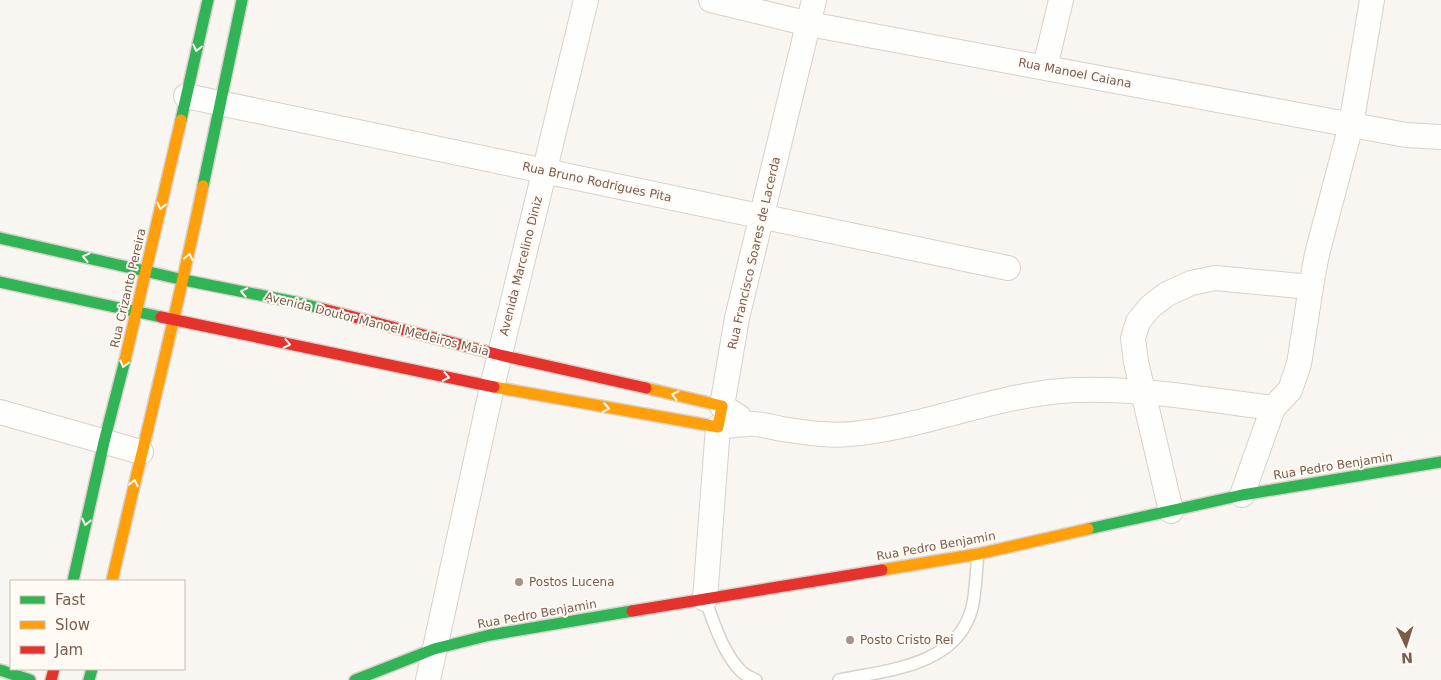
<svg xmlns="http://www.w3.org/2000/svg" width="1441" height="680" font-family="'DejaVu Sans',sans-serif">
  <style>
    .lines { fill: none; stroke-linecap: round; stroke-linejoin: round }
    .lane-casing { stroke: #d7d1cb; stroke-width: 14 }
    .street-casing { stroke: #d7d1cb; stroke-width: 26 }
    .fast-casing { stroke: #d9d2cb; stroke-width: 14 }
    .slow-casing { stroke: #d9d2cb; stroke-width: 14 }
    .jam-casing { stroke: #d9d2cb; stroke-width: 14 }
    .lane { stroke: #fefefd; stroke-width: 11 }
    .street { stroke: #fefefd; stroke-width: 24 }
    .fast { stroke: #30b455; stroke-width: 11 }
    .slow { stroke: #ff9f0a; stroke-width: 11 }
    .jam { stroke: #e5322d; stroke-width: 11 }
    .oneway { stroke: #fffaf3 }
    .poi-dot { fill: #a69286; stroke: #fffaf3; stroke-width: 2 }
    .labels { text-anchor: middle; stroke-width: 4; stroke-linejoin: round; paint-order: stroke }
    .street-label { font-size: 12px; fill: #7a5c4d; stroke: #fffaf3 }
    .poi-label { font-size: 12px; fill: #7a5c4d; stroke: #fffaf3; text-anchor: start }
  </style>
  <rect width="100%" height="100%" fill="#f9f5f0"/>
  <g class="lines">
    <defs>
      <g id="lane">
        <path d="M705,599c9,24 18,55 37,73 4,4 10,6 14,8"/>
        <path d="M839,680c49,-10 118,-14 133,-72 4,-17 4,-37 6,-54"/>
      </g>
      <g id="street">
        <path d="M711,0l98,24 597,111 35,2"/>
        <path d="M1045,67l16,-67"/>
        <path d="M186,96l822,172"/>
        <path d="M0,412l141,40"/>
        <path d="M739,417l-17,-11 15,-88 77,-318"/>
        <path d="M1242,495l31,-87 17,-18 9,-26 12,-77 6,-33 34,-129 21,-125"/>
        <path d="M1171,511l-35,-149 -3,-24 5,-16 12,-15 17,-13 24,-11 24,-5 96,9"/>
        <path d="M705,599l13,-172c10,-1 21,-3 30,-3 11,-1 23,3 34,5 26,4 53,8 79,4 64,-8 125,-33 189,-41 74,-8 150,7 223,16"/>
        <path d="M428,680l64,-293 94,-387"/>
      </g>
      <g id="fast">
        <path d="M181,120l27,-120"/>
        <path d="M203,186l39,-186"/>
        <path d="M0,238l184,42 111,22 28,7"/>
        <path d="M0,282l161,35"/>
        <path d="M1088,529l154,-34 199,-33"/>
        <path d="M73,581l31,-139 21,-82"/>
        <path d="M0,670l30,10"/>
        <path d="M89,680l3,-11"/>
        <path d="M355,680l79,-31 56,-14 142,-24"/>
      </g>
      <g id="slow">
        <path d="M125,360l56,-240"/>
        <path d="M494,387l224,40 4,-21 -76,-18"/>
        <path d="M882,570l96,-16 110,-25"/>
        <path d="M112,581c30,-132 64,-263 91,-395"/>
      </g>
      <g id="jam">
        <path d="M323,309l177,46 146,33"/>
        <path d="M161,317l333,70"/>
        <path d="M632,611l250,-41"/>
        <path d="M51,680l3,-11"/>
      </g>
    </defs>
    <use href="#lane" class="lane-casing"/>
    <use href="#street" class="street-casing"/>
    <use href="#fast" class="fast-casing"/>
    <use href="#slow" class="slow-casing"/>
    <use href="#jam" class="jam-casing"/>
    <use href="#lane" class="lane"/>
    <use href="#street" class="street"/>
    <use href="#fast" class="fast"/>
    <use href="#slow" class="slow"/>
    <use href="#jam" class="jam"/>
  </g>
  <defs><path id="oneway-chevron" d="M-2-3.5L2.5 0L-2 3.5" fill="none" stroke-width="1.6" stroke-linecap="round" stroke-linejoin="round" transform="scale(1.25)"/></defs>
  <g class="oneway">
    <use href="#oneway-chevron" transform="translate(197 48) rotate(103)"/>
    <use href="#oneway-chevron" transform="translate(161 206) rotate(103)"/>
    <use href="#oneway-chevron" transform="translate(86 257) rotate(-167)"/>
    <use href="#oneway-chevron" transform="translate(189 257) rotate(-78)"/>
    <use href="#oneway-chevron" transform="translate(244 292) rotate(-169)"/>
    <use href="#oneway-chevron" transform="translate(287 344) rotate(12)"/>
    <use href="#oneway-chevron" transform="translate(124 364) rotate(104)"/>
    <use href="#oneway-chevron" transform="translate(446 377) rotate(12)"/>
    <use href="#oneway-chevron" transform="translate(675 395) rotate(-167)"/>
    <use href="#oneway-chevron" transform="translate(606 408) rotate(10)"/>
    <use href="#oneway-chevron" transform="translate(134 483) rotate(-77)"/>
    <use href="#oneway-chevron" transform="translate(86 522) rotate(102)"/>
  </g>
  <g class="poi-dot">
    <circle cx="519" cy="582" r="5"/>
    <circle cx="850" cy="640" r="5"/>
  </g>
  <g class="labels">
    <g class="street-label">
      <text transform="translate(1075 73) rotate(11)" y="4">Rua Manoel Caiana</text>
      <text transform="translate(597 182) rotate(12)" y="4">Rua Bruno Rodrigues Pita</text>
      <text transform="translate(754 253) rotate(-77)" y="4">Rua Francisco Soares de Lacerda</text>
      <text transform="translate(521 266) rotate(-76)" y="4">Avenida Marcelino Diniz</text>
      <text transform="translate(128 288) rotate(-77)" y="4">Rua Crizanto Pereira</text>
      <text transform="translate(377 324) rotate(14)" y="4">Avenida Doutor Manoel Medeiros Maia</text>
      <text transform="translate(1333 466) rotate(-9)" y="4">Rua Pedro Benjamin</text>
      <text transform="translate(936 546) rotate(-10)" y="4">Rua Pedro Benjamin</text>
      <text transform="translate(537 614) rotate(-10)" y="4">Rua Pedro Benjamin</text>
    </g>
    <g class="poi-label">
      <text x="529" y="586">Postos Lucena</text>
      <text x="860" y="644">Posto Cristo Rei</text>
    </g>
  </g>
  <rect x="10" y="580" width="175" height="90" fill="#fffaf3" stroke="#cabbb1"/>
  <rect x="20" y="596" width="25" height="8" fill="#30b455" stroke="#cabbb1"/>
  <text x="55" y="605" font-size="15" fill="#7a5c4d">Fast</text>
  <rect x="20" y="621" width="25" height="8" fill="#ff9f0a" stroke="#cabbb1"/>
  <text x="55" y="630" font-size="15" fill="#7a5c4d">Slow</text>
  <rect x="20" y="646" width="25" height="8" fill="#e5322d" stroke="#cabbb1"/>
  <text x="55" y="655" font-size="15" fill="#7a5c4d">Jam</text>
  <g transform="translate(1406 645) rotate(176)" stroke="#fffaf3" stroke-width="4" paint-order="stroke">
  <path d="M0-4L9 19L0 12L-9 19Z" fill="#7a5c4d"/>
  <text y="-8" font-size="14" font-weight="bold" text-anchor="middle" fill="#7a5c4d">N</text>
  </g>
</svg>
